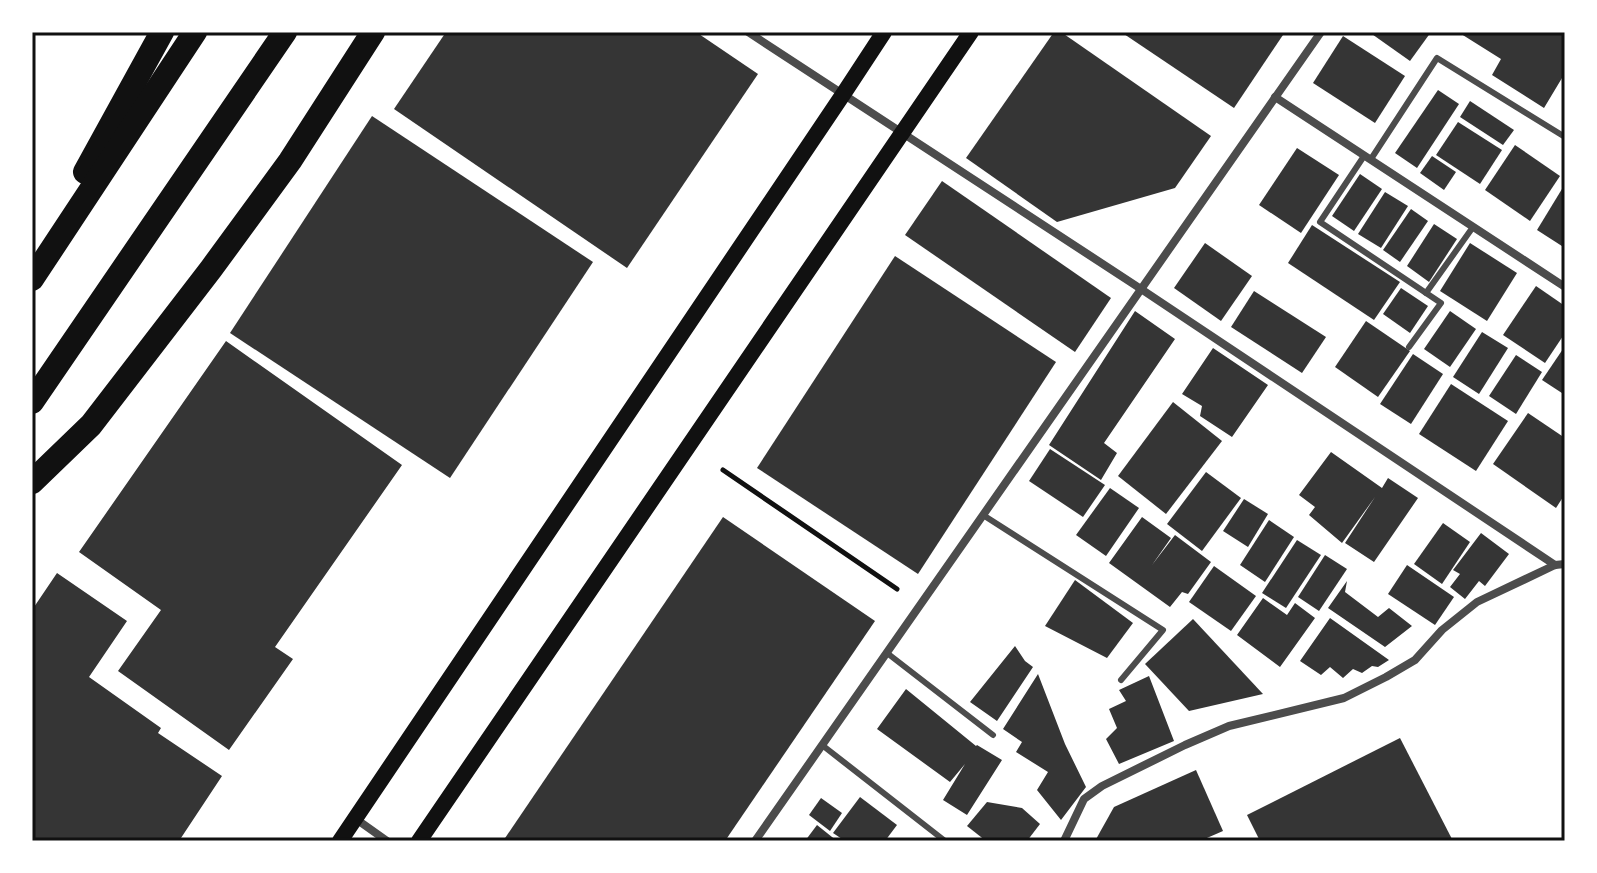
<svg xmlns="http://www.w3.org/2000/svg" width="1597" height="873" font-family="Rubik,sans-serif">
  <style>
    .building { fill: #353535 }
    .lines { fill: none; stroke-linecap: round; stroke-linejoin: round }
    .path { stroke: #111; stroke-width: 5 }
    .service { stroke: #4c4c4c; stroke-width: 6 }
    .minor { stroke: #4c4c4c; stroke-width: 8 }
    .secondary { stroke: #111; stroke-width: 16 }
    .motorway { stroke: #111; stroke-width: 24 }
    .neatline { fill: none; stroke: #111; stroke-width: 3 }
  </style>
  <rect width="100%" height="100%" fill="#fff"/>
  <g class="building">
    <path d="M446,32h250l62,42 -131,194 -233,-159z"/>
    <path d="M1054,32h7l150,104 -36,52 -118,34 -91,-64z"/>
    <path d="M1121,32h164l-51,76z"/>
    <path d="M1369,32h62l-21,29z"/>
    <path d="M1458,32h107v41l-21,35 -52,-33 9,-16z"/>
    <path d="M1343,36l62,40 -30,47 -62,-40z"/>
    <path d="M1438,90l21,14 -42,64 -22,-15z"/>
    <path d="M1470,101l44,29 -11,15 -43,-28z"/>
    <path d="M372,116l221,146 -143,216 -220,-145z"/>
    <path d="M1458,122l44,28 -22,34 -44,-29z"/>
    <path d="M1515,145l45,31 -30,45 -45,-31z"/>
    <path d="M1297,148l42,27 -38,58 -42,-28z"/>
    <path d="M1432,156l24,16 -12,18 -24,-17z"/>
    <path d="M1360,174l22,15 -28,42 -22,-15z"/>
    <path d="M942,181l169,117 -36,54 -170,-117z"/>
    <path d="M1565,184v64l-28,-18z"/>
    <path d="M1385,192l23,14 -27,42 -23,-14z"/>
    <path d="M1411,209l17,12 -28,41 -17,-12z"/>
    <path d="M1434,224l23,15 -28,43 -22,-16z"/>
    <path d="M1312,225l88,57 -26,38 -86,-57z"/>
    <path d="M1205,243l47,33 -31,45 -47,-33z"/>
    <path d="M1470,243l47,30 -30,48 -47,-30z"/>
    <path d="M895,256l161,106 -138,212 -161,-106z"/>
    <path d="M1536,286l29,20v27l-20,30 -42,-28z"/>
    <path d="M1401,288l27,18 -18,27 -27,-19z"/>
    <path d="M1254,291l72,46 -24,36 -71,-46z"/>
    <path d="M1135,311l40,28 -71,104 13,10 -16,27 -52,-35z"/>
    <path d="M1450,311l26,18 -26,38 -26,-18z"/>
    <path d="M1366,321l44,30 -32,46 -43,-30z"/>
    <path d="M1482,332l26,16 -29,46 -26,-17z"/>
    <path d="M226,341l176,124 -127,182 18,12 -64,91 -111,-79 43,-61 -82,-58z"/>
    <path d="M1565,346v49l-23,-15z"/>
    <path d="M1213,348l55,37 -36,52 -32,-21 2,-10 -20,-12z"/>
    <path d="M1413,354l30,20 -32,50 -31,-20z"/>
    <path d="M1516,355l26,17 -26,42 -27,-18z"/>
    <path d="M1451,384l57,37 -32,50 -57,-37z"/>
    <path d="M1173,402l49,39 -56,73 -48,-38z"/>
    <path d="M1528,413l37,25v56l-9,14 -63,-44z"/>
    <path d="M1050,449l55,36 -22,32 -54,-36z"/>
    <path d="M1331,452l51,36 6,-10 30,20 -44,64 -29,-19 30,-46 -33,46 -33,-28 6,-8 -16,-12z"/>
    <path d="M1206,472l35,26 -39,53 -35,-27z"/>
    <path d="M1110,488l29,20 -33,48 -30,-21z"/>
    <path d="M1244,499l24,15 -20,33 -25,-16z"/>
    <path d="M723,517l152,104 -150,220h-222z"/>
    <path d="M1142,517l29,21 -19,27 23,-30 36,27 -23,32 -6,-2 -12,15 -61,-44z"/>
    <path d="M1269,520l25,17 -29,45 -25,-17z"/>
    <path d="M1443,523l27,19 -28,42 -28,-20z"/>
    <path d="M1481,533l28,21 -24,32 -6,-5 -14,18 -15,-12 10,-13 -7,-4z"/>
    <path d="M1297,540l24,15 -35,53 -24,-15z"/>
    <path d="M1325,555l22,14 -28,42 -21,-14z"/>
    <path d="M1407,565l47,32 -19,28 -47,-31z"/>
    <path d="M1214,566l42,30 -25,35 -42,-29z"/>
    <path d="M57,573l70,48 -38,56 72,51 -3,5 64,43 -43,65h-147v-231z"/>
    <path d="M1075,580l58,43 -26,35 -62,-32z"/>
    <path d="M1347,581l-2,11 33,25 11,-9 23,18 -27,21 -57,-39z"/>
    <path d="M1263,598l24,17 8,-12 20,15 -35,49 -43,-32z"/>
    <path d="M1330,618l59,42 -11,7 -6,-1 -10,7 -9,-4 -10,9 -13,-11 -9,8 -21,-14z"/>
    <path d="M1193,619l70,75 -74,17 -44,-47z"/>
    <path d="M1015,646l10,15 8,6 -36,54 -27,-19z"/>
    <path d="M1038,674l27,70 21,43 -25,33 -24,-30 11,-18 -32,-20 6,-10 -19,-13z"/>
    <path d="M1149,676l25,65 -55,23 -13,-25 11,-11 -8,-19 17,-8 -7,-11z"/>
    <path d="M906,689l70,57 1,-1 25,15 -35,55 -24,-15 22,-36 -15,18 -73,-53z"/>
    <path d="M1400,738l53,103h-193l-13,-26z"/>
    <path d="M1196,770l27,61 -23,10h-105l19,-34z"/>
    <path d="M860,797l37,28 -12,16h-40l-12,-8z"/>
    <path d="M821,798l21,15 -12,18 -21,-16z"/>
    <path d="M987,802l35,6 18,16 -13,17h-41l-19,-15z"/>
    <path d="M817,825l20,16h-32z"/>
  </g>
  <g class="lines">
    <path class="path" d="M723,470l174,119"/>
    <g class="service">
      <path d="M1364,156l-44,66 121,81 -32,44"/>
      <path d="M1371,159l66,-101 128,79"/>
      <path d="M1426,293l47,-66"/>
      <path d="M983,515l180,115 -42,50"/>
      <path d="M887,653l106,82"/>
      <path d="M822,745l123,96"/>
    </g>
    <g class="minor">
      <path d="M748,32l393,257 414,276"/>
      <path d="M1275,97l290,190"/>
      <path d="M356,819l31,22"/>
      <path d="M755,841l566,-809"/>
      <path d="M1064,841l20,-42 18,-13 83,-41 44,-19 115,-28 42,-21 29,-17 27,-30 35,-28 78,-37 10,-1"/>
    </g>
    <g class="secondary">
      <path d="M340,841l504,-748 40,-61"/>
      <path d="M419,841l552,-809"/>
    </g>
    <g class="motorway">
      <path d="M85,172l77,-140"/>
      <path d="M32,279l163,-247"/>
      <path d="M32,402l253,-370"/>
      <path d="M32,482l59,-57 120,-156 79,-108 83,-129"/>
    </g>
  </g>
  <rect width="1597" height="873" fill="none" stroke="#ffffff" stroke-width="68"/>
  <rect x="34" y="34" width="1529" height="805" class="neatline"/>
</svg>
